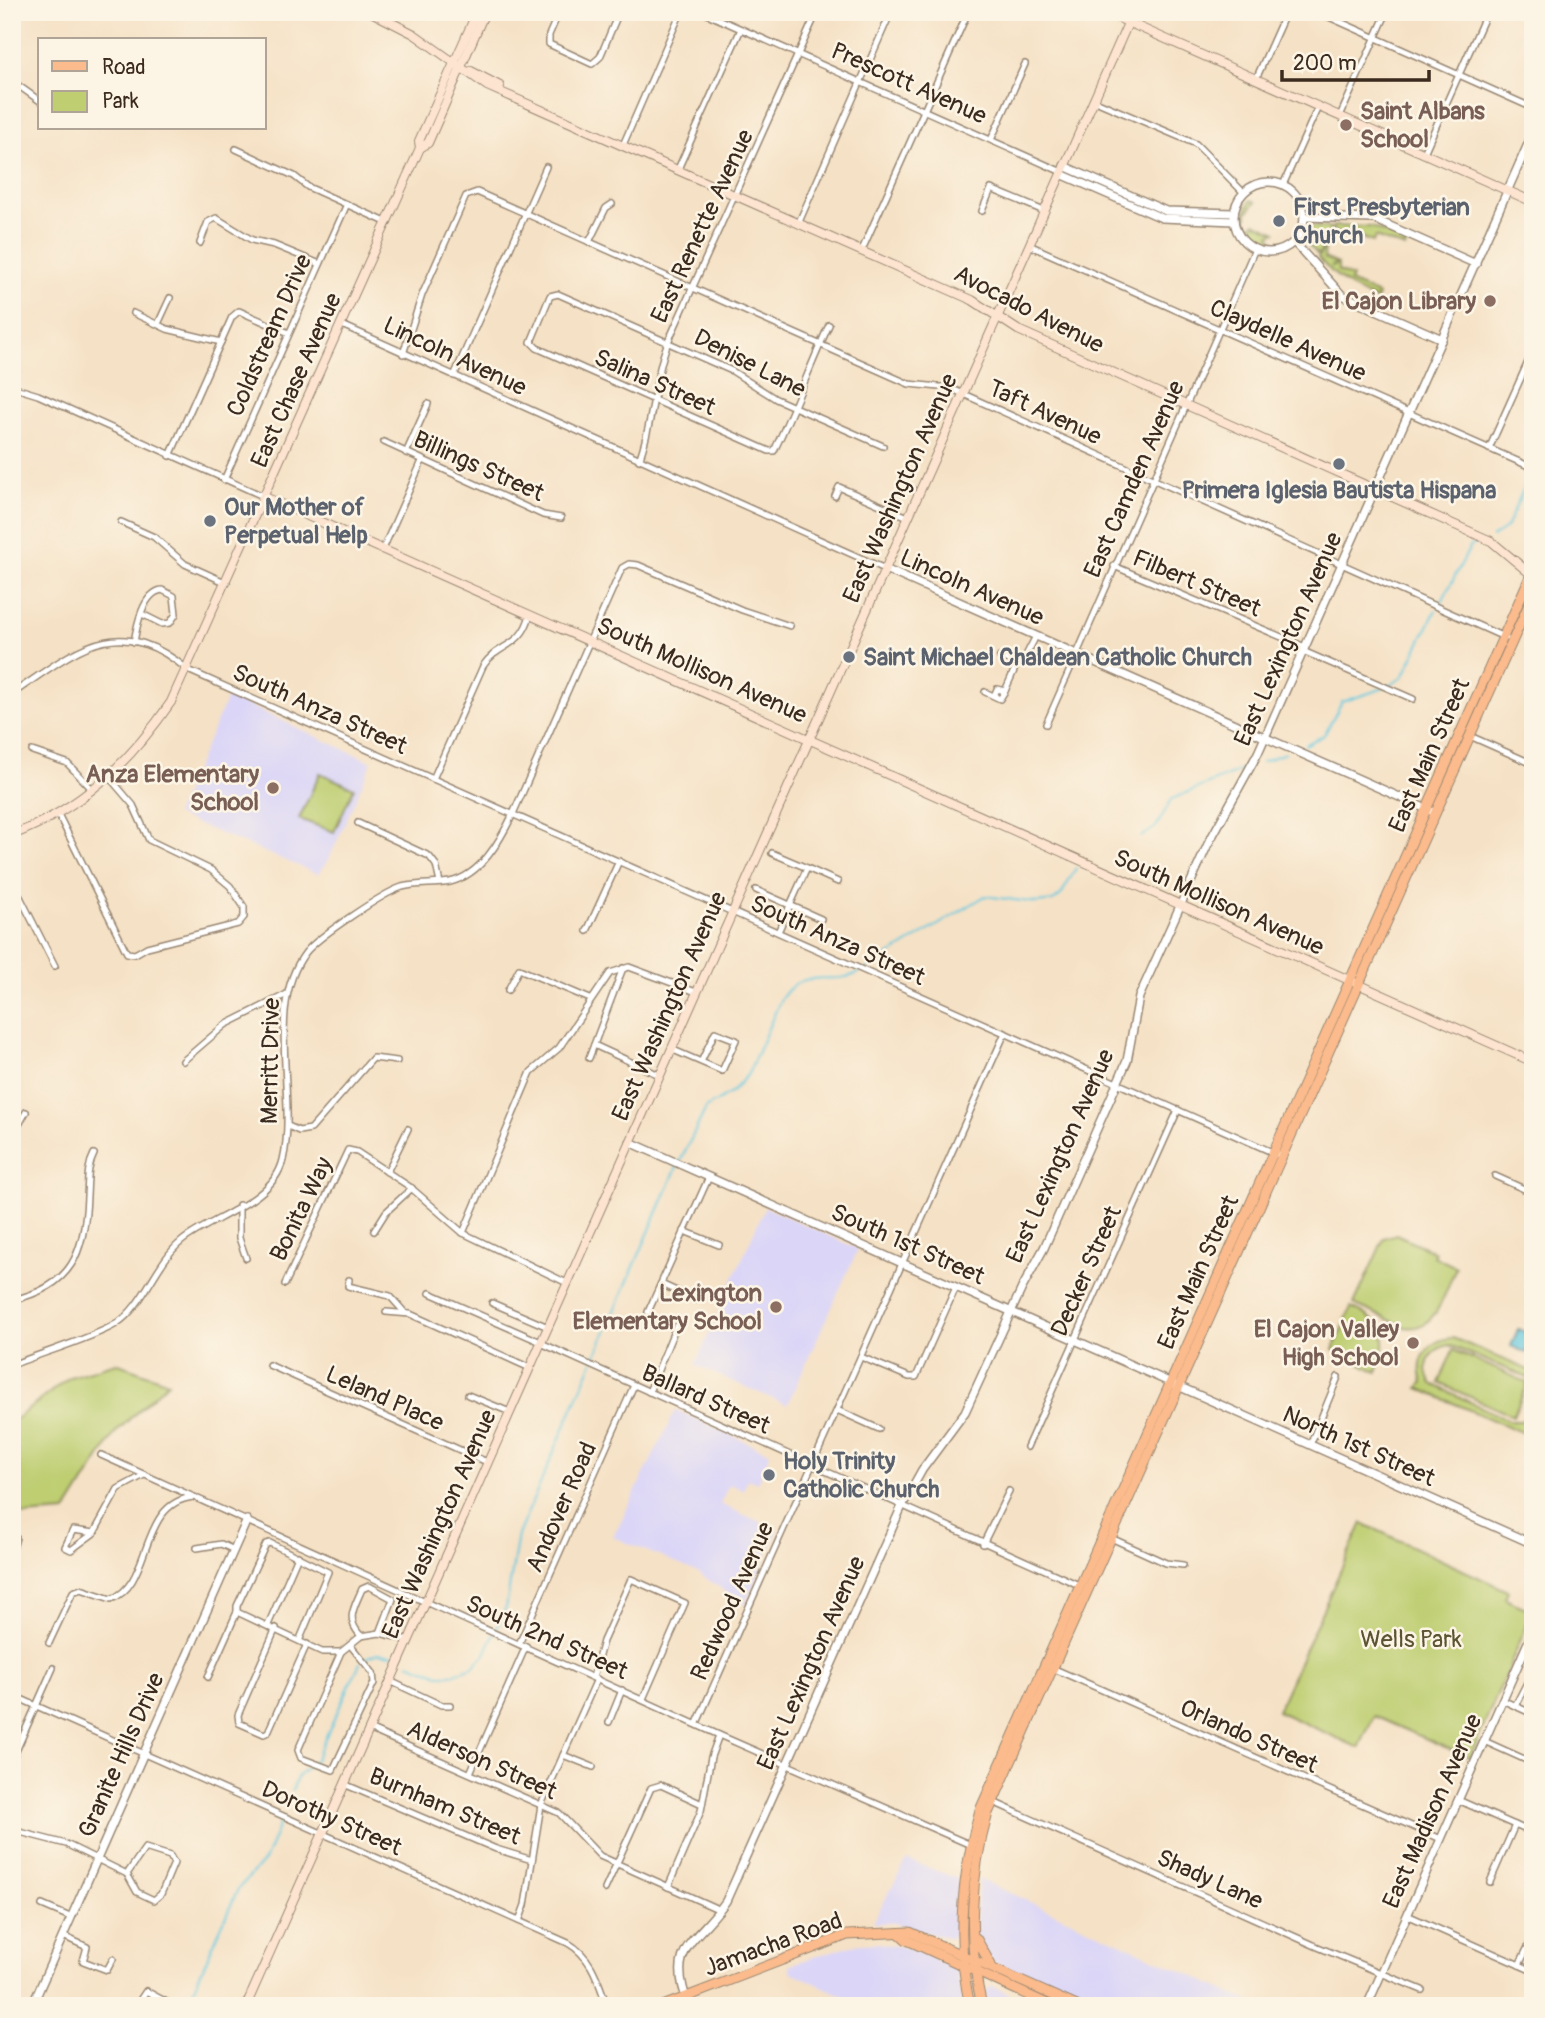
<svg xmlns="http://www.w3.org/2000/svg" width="1545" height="2018" font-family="Pangolin,sans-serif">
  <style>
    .built { fill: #dbd6f7 }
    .green { fill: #bece71; stroke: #7c7c48; stroke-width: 2 }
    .water { fill: #62c7df; stroke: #4e787e; stroke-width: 2 }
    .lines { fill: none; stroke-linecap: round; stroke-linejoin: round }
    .stream { stroke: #62c7df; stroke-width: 2 }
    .minor-casing { stroke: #988672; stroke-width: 8 }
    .tertiary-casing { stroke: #988672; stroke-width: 10 }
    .secondary-casing { stroke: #988672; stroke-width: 10 }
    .primary-casing { stroke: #988672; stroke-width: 11 }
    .minor { stroke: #fff; stroke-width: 5 }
    .tertiary { stroke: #fff; stroke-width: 7 }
    .secondary { stroke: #fde4d1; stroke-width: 8 }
    .primary { stroke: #fbbb8c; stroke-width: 9 }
    .education-dot { fill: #8d6e63; stroke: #fcf5e5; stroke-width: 2.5 }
    .worship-dot { fill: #6b7280; stroke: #fcf5e5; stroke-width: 2.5 }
    .labels { text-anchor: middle; stroke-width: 5; stroke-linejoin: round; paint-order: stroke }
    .street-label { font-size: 24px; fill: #3b2a1e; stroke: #fcf5e5 }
    .education-label { font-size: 24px; font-weight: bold; fill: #785e54; stroke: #fcf5e5; text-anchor: end }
    .worship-label { font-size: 24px; font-weight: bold; fill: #5b616d; stroke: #fcf5e5; text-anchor: start }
    .park-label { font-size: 24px; fill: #5c5333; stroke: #fcf5e5 }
  </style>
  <rect width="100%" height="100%" fill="#fcf5e5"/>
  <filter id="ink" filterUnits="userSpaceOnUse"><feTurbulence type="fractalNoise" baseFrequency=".0143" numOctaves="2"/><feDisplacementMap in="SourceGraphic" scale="14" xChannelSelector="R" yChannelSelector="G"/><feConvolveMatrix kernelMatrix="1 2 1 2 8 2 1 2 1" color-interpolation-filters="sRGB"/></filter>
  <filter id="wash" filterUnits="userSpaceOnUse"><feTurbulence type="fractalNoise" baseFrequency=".00686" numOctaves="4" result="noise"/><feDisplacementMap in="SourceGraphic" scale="28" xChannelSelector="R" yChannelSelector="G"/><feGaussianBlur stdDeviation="1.57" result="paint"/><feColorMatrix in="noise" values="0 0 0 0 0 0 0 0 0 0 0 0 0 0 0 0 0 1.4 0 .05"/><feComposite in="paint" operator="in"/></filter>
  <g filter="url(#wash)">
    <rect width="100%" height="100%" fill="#f5e1c5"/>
    <g class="built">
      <path d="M228,696l144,66 -42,95 -12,17 -143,-59z"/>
      <path d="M765,1207l93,42 -71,156 -92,-40z"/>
      <path d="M676,1410l94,43 -13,30 -9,-4 -5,11 -14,-6 -9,20 58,26 -33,75 -48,-33 -84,-35z"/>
      <path d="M907,1860l52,19 -3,53 -5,7 -57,-16h-22z"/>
      <path d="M979,1879l280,127h-166l-111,-49 -7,-17z"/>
      <path d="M876,1943l36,6 44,20 7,37h-98l-74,-34 -2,-7 62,-20z"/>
      <path d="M992,1986l44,20h-49l-1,-15z"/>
    </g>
    <g class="green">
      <path d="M1251,200l5,2 -9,10v11l6,3 2,-4 21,10 -6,3 3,5c-23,1 -37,-20 -22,-40z"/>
      <path d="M1309,226l21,2 -3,11 -13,-1 9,8 -5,9 -15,-16z"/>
      <path d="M1333,226l39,1 35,16 -2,5 -30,-11 -2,5 -26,-9 -1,3 -12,-5 -4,9z"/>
      <path d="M1325,247l-1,11 12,5 -5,4 7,-3v7l14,6 -2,5 28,13 -2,5c-27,-12 -38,-21 -58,-42z"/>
      <path d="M320,773l34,15 -20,44 -35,-13z"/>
      <path d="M1396,1234l39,18 -2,4 23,11c-10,22 -19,66 -51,60l-51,-23 30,-66z"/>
      <path d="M1351,1307c33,14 41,32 26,65l-44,-22z"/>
      <path d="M1453,1338l80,34v8l-84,-35c-20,4 -28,21 -17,39l78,37h11l12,-7v9l-8,4 7,4 -2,5 -112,-48 5,-6c-8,-23 6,-43 30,-44z"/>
      <path d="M1453,1350l75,33 -15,33 -74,-33z"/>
      <path d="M116,1363l52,19 -53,51 -49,79 -41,3 -13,-6v-87l58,-45z"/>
      <path d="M1362,1523l146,68 -3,8 28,12 -63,147 -96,-42 -15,32 -82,-37z"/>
    </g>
    <path class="water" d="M1518,1329l15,6 -7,18 -15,-7z"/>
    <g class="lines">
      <g class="stream">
        <path d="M1492,537l14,-9 24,-53"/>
        <path d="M1440,605l30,-58 10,-6"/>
        <path d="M1389,686l14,-9 33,-67"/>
        <path d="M1305,745l19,-10 18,-33 42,-14"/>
        <path d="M1262,762l23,-9"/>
        <path d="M1141,837l15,-10 16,-28 70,-29"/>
        <path d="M865,970l120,-74 52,7 16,-2 8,-6 15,-27"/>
        <path d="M680,1162l26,-54 26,-16 16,-18 33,-75c23,-35 50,-11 79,-27"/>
        <path d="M364,1659l13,-6 16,2"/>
        <path d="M409,1663l30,12h12l22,-8 12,-13 21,-47 12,-72 159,-368"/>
        <path d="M292,1790l6,-14 17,-16 45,-97"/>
        <path d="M186,2006l52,-117 26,-28 17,-41"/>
      </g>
    </g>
  </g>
  <g filter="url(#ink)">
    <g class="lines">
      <defs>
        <g id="minor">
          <path d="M559,12l-10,23v9l43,20 8,-7 19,-45"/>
          <path d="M703,12l359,160"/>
          <path d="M1318,12l215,96"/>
          <path d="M1527,12l6,3"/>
          <path d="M1256,79l30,-67"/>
          <path d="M12,81l28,20"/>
          <path d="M1093,100l103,44 48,49"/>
          <path d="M1340,116l47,-104"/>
          <path d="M991,140l34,-76"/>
          <path d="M623,145l58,-133"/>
          <path d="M236,149l58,27 14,11 80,36"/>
          <path d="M1424,153l63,-141"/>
          <path d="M678,169l63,-140"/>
          <path d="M1283,185l35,-78"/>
          <path d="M982,211l9,-22 53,22"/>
          <path d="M799,222l92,-210"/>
          <path d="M589,242l17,-34 6,-4"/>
          <path d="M200,243l8,-21 8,-4 36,22 22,5 46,19"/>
          <path d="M1029,245l504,223"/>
          <path d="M862,250l106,-238"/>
          <path d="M133,313l34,16 54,13"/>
          <path d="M158,324l12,-26"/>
          <path d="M342,325l543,244"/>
          <path d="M829,325c-19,41 -35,85 -55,126h-5l-232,-103 -6,-6 19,-46 8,-2 174,77 44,28 107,47"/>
          <path d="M403,354l19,-59 44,-99 11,-4 432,192 41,4 556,250"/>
          <path d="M454,376l92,-209"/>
          <path d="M12,387l26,8 227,102"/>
          <path d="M384,442l159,73 18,3"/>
          <path d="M1489,449l44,-98"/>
          <path d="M406,453l22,-49"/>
          <path d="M170,456l62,-139 7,-6 50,22"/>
          <path d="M639,460c15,-39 14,-80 29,-118l149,-330"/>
          <path d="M224,480l123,-276"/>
          <path d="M835,496l4,-9 69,30"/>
          <path d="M121,522l33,15 31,27 42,19"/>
          <path d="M383,549l39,-88"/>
          <path d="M1114,566l191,81"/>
          <path d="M134,642c3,-17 9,-49 28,-52l12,6 2,18 -6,9 -8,1 -20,-10"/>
          <path d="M1303,651l110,48"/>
          <path d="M1000,657l21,8 15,-29"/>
          <path d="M1005,691l12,-27"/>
          <path d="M985,692l15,7 5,-8 -8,-2 -3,7"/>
          <path d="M12,694c63,-43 105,-84 176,-24l1093,486"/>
          <path d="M1046,724l209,-475"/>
          <path d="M1470,736l63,28"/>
          <path d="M32,751l35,12 26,27"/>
          <path d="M433,779l50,-113c16,-24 38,-17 47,-51"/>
          <path d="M58,814l69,139 8,1 12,-7 91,-23 6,-7v-10l-14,-21 -19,-16 -62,-30 -16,-35 -24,-28"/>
          <path d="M358,823l71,33 7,9 4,18"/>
          <path d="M772,853l35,15"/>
          <path d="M12,881l43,85"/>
          <path d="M756,890l65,29"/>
          <path d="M587,931l32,-70"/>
          <path d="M778,932l29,-64 31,14"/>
          <path d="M508,990l11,-21 71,30"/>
          <path d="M594,1045l65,30"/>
          <path d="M671,1049l51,22 14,-31 -21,-8 -14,30"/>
          <path d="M589,1058l34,-90"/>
          <path d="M183,1061l42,-36 62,-31"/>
          <path d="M288,1126l11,5 12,-2 62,-71 24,3"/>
          <path d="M12,1137l14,-25"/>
          <path d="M387,1172l21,-43"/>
          <path d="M1495,1176l38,17"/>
          <path d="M239,1205v33l7,20"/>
          <path d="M374,1231l12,-19 26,-24"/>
          <path d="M684,1231l35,14"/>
          <path d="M463,1233l68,-161 28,-24 51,-75 19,-6 67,25"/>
          <path d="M349,1280l-1,6 42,10 15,17"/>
          <path d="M285,1284l63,-134 9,2 53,35 53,46 104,50"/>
          <path d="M661,1284l35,16"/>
          <path d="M430,1293l111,49"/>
          <path d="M12,1300c60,-13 73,-47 75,-104 1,-15 0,-29 7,-42"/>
          <path d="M492,1303l56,24"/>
          <path d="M386,1312l24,2 120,54"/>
          <path d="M648,1312l61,-135"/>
          <path d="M541,1343l540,243"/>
          <path d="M861,1357l48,20h7l40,-90"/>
          <path d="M12,1365c29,-12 79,-26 104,-41 29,-19 39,-61 66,-83 30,-24 91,-39 101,-81 15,-64 -19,-154 23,-208 12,-15 77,-59 96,-65 16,-4 32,-2 48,-5 31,-7 50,-41 63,-68l109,-246 7,-4 9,1 104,45 48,16"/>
          <path d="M269,1365l218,97"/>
          <path d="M649,1392l27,-66"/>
          <path d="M468,1395l42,17"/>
          <path d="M837,1410l42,19"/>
          <path d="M1310,1445l28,-68"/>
          <path d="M1027,1447l151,-337"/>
          <path d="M101,1455l618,280 254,111"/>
          <path d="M94,1533l-23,17 -6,-3 8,-17 21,3 24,-44 26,-14"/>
          <path d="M1111,1538l55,25 17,2"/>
          <path d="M983,1544l26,-53"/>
          <path d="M197,1548l24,-4 13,6"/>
          <path d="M12,1552l4,-14"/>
          <path d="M268,1625l30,-69"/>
          <path d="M276,1628l-38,87 1,8 25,11 4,-2 39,-88"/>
          <path d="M361,1636c-16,-17 -7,-28 1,-47l7,-3 24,13 -13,34"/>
          <path d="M300,1639l28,-67 -58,-29 -4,1 -29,62v6l85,40h19l20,-16 19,-3 28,7"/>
          <path d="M49,1643l24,-51 8,-3 30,10c42,-14 27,-97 83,-102"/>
          <path d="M519,1644l115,-259"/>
          <path d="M341,1652l-43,98 3,8 32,12 41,-87 -1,-10 -23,-28"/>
          <path d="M1050,1667l391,172"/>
          <path d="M208,1677l29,-65"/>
          <path d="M593,1677l10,-36 28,-62 54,24 -42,96"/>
          <path d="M390,1681l51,24h9"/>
          <path d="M12,1695l556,248c24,14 30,38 39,63"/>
          <path d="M1502,1700l31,14"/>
          <path d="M1515,1706l18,-35"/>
          <path d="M609,1722l13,-32"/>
          <path d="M697,1723l308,-690"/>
          <path d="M369,1729l190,84 41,43 120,54"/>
          <path d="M1484,1741l49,22"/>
          <path d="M563,1755l30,12"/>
          <path d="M12,1760l41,-92"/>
          <path d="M470,1773l56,-127"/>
          <path d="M344,1784l152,65 36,11"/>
          <path d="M1458,1800l75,33"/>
          <path d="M991,1801l327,146 104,43"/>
          <path d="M12,1830l54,14 61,30"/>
          <path d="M145,1848l25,8 4,7 -13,31 -7,6 -17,-8 -10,-18z"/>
          <path d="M1490,1882l25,-57"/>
          <path d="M668,1887l33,-76 10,-54 8,-22"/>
          <path d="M605,1889l46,-101 10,-3 41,19"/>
          <path d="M42,1905l28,12"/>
          <path d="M1407,1915l126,56"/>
          <path d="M519,1921l6,-16 16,-100 56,-126"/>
          <path d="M63,1936l24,11 -4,14 24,9 6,-11"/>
          <path d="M1519,1965l14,-28"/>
          <path d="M136,2006l10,-15 28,15"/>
        </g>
        <g id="tertiary">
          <path d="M1064,166l102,45 68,2"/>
          <path d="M1061,174l101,44 72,3"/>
          <circle cx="1269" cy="217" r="35"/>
          <path d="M1304,217l70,2 102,45"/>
          <path d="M1294,242l48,53 100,44"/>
          <path d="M885,569l546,242"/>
          <path d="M630,1142l903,402"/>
          <path d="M32,2006l215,-486"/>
          <path d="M689,2006c-24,-60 8,-63 37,-105l176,-395 20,-36 43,-58 57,-124 22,-40 83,-187 12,-64 69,-153 50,-91 275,-620"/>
          <path d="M1367,2006l166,-375"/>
        </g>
        <g id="secondary">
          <path d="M371,12l43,22 73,52 485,214 46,30 473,211 42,35"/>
          <path d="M1105,12l428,190"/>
          <path d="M471,71l29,15"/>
          <path d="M420,148l8,-5 57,-131"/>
          <path d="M265,497l1268,565"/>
          <path d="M12,835c69,-26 118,-73 159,-133l249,-554 -1,-7 58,-129"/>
          <path d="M246,2006l887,-1994"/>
        </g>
        <g id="primary">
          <path d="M899,1933l8,7 145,66"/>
          <path d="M976,1938l15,27"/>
          <path d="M663,2006l184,-71 63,-3 167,74"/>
          <path d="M970,2006c-15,-65 -8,-132 10,-196l553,-1240"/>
          <path d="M982,2006c-15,-63 -12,-131 6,-193l545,-1218"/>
        </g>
      </defs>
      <use href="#minor" class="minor-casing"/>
      <use href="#tertiary" class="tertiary-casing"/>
      <use href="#secondary" class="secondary-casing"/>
      <use href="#primary" class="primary-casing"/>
      <use href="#minor" class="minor"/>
      <use href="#tertiary" class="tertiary"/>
      <use href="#secondary" class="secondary"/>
      <use href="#primary" class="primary"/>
    </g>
  </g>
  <g class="education-dot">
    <circle cx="1346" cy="125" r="7"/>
    <circle cx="1490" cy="301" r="7"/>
    <circle cx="273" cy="788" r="7"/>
    <circle cx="776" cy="1307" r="7"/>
    <circle cx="1413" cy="1343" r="7"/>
  </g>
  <g class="worship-dot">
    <circle cx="1279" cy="221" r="7"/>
    <circle cx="1339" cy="464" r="7"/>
    <circle cx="210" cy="521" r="7"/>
    <circle cx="849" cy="657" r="7"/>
    <circle cx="769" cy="1475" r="7"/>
  </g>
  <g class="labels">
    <g class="street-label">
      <text transform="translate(909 83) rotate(24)" y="8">Prescott Avenue</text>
      <text transform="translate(702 226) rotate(-65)" y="8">East Renette Avenue</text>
      <text transform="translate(1029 309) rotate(27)" y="8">Avocado Avenue</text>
      <text transform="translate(269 335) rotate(-66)" y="8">Coldstream Drive</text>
      <text transform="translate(1288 340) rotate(24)" y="8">Claydelle Avenue</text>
      <text transform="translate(455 356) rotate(25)" y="8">Lincoln Avenue</text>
      <text transform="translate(750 363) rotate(27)" y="8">Denise Lane</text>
      <text transform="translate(296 380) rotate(-66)" y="8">East Chase Avenue</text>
      <text transform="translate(655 382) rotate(24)" y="8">Salina Street</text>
      <text transform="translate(1045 412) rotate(25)" y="8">Taft Avenue</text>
      <text transform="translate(479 466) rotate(24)" y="8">Billings Street</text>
      <text transform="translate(1134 479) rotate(-66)" y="8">East Camden Avenue</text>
      <text transform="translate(900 488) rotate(-66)" y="8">East Washington Avenue</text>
      <text transform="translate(1197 583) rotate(23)" y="8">Filbert Street</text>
      <text transform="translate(972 587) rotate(24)" y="8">Lincoln Avenue</text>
      <text transform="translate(1288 639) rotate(-66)" y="8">East Lexington Avenue</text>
      <text transform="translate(702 670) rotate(24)" y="8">South Mollison Avenue</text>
      <text transform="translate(320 709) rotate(24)" y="8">South Anza Street</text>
      <text transform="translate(1429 755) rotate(-66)" y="8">East Main Street</text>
      <text transform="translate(1219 902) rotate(24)" y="8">South Mollison Avenue</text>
      <text transform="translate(838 940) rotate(24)" y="8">South Anza Street</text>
      <text transform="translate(669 1006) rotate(-66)" y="8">East Washington Avenue</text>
      <text transform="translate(270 1061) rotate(-89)" y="8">Merritt Drive</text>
      <text transform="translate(1060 1156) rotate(-66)" y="8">East Lexington Avenue</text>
      <text transform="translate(301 1209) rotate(-64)" y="8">Bonita Way</text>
      <text transform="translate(908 1244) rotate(24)" y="8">South 1st Street</text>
      <text transform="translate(1086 1271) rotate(-66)" y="8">Decker Street</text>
      <text transform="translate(1198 1272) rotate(-66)" y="8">East Main Street</text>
      <text transform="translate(385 1398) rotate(24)" y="8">Leland Place</text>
      <text transform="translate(706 1399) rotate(24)" y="8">Ballard Street</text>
      <text transform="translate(1359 1446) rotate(24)" y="8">North 1st Street</text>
      <text transform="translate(561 1507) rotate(-66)" y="8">Andover Road</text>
      <text transform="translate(439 1524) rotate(-66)" y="8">East Washington Avenue</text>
      <text transform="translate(732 1601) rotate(-66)" y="8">Redwood Avenue</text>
      <text transform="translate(547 1637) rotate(24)" y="8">South 2nd Street</text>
      <text transform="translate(811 1663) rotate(-66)" y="8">East Lexington Avenue</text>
      <text transform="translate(1249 1736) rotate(24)" y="8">Orlando Street</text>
      <text transform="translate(121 1755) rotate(-66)" y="8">Granite Hills Drive</text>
      <text transform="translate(482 1760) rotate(24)" y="8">Alderson Street</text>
      <text transform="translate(445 1806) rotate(23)" y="8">Burnham Street</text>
      <text transform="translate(1432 1811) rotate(-66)" y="8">East Madison Avenue</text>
      <text transform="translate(332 1818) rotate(24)" y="8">Dorothy Street</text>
      <text transform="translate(1210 1879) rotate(24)" y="8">Shady Lane</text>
      <text transform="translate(773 1944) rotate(-20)" y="8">Jamacha Road</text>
    </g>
    <g class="education-label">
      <text x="1360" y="119" text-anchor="start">Saint Albans<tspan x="1360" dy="28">School</tspan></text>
      <text x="1476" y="309">El Cajon Library</text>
      <text x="259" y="782">Anza Elementary<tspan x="259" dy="28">School</tspan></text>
      <text x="762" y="1301">Lexington<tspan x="762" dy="28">Elementary School</tspan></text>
      <text x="1399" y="1337">El Cajon Valley<tspan x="1399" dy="28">High School</tspan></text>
    </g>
    <g class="worship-label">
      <text x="1293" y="215">First Presbyterian<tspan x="1293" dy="28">Church</tspan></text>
      <text x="1339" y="498" text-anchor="middle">Primera Iglesia Bautista Hispana</text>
      <text x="224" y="515">Our Mother of<tspan x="224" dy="28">Perpetual Help</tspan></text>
      <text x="863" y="665">Saint Michael Chaldean Catholic Church</text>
      <text x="783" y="1469">Holy Trinity<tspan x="783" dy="28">Catholic Church</tspan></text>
    </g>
    <g class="park-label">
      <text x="1411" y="1647">Wells Park</text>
    </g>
  </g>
  <rect width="1545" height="2018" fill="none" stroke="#fcf5e5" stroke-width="42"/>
  <rect x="38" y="38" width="228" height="91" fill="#fcf5e5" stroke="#afa495" stroke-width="2"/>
  <rect x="52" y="61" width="35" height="10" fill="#fbbb8c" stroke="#afa495" stroke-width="2"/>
  <text x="102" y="74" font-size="21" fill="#3b2a1e">Road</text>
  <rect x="52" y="91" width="35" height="21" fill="#bece71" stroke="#afa495" stroke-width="2"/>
  <text x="102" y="108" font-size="21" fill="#3b2a1e">Park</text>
  <path d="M1282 70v10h147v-10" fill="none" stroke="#3b2a1e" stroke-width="3.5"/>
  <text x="1293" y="70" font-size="21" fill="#3b2a1e" stroke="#fcf5e5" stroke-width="5" paint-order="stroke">200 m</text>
</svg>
